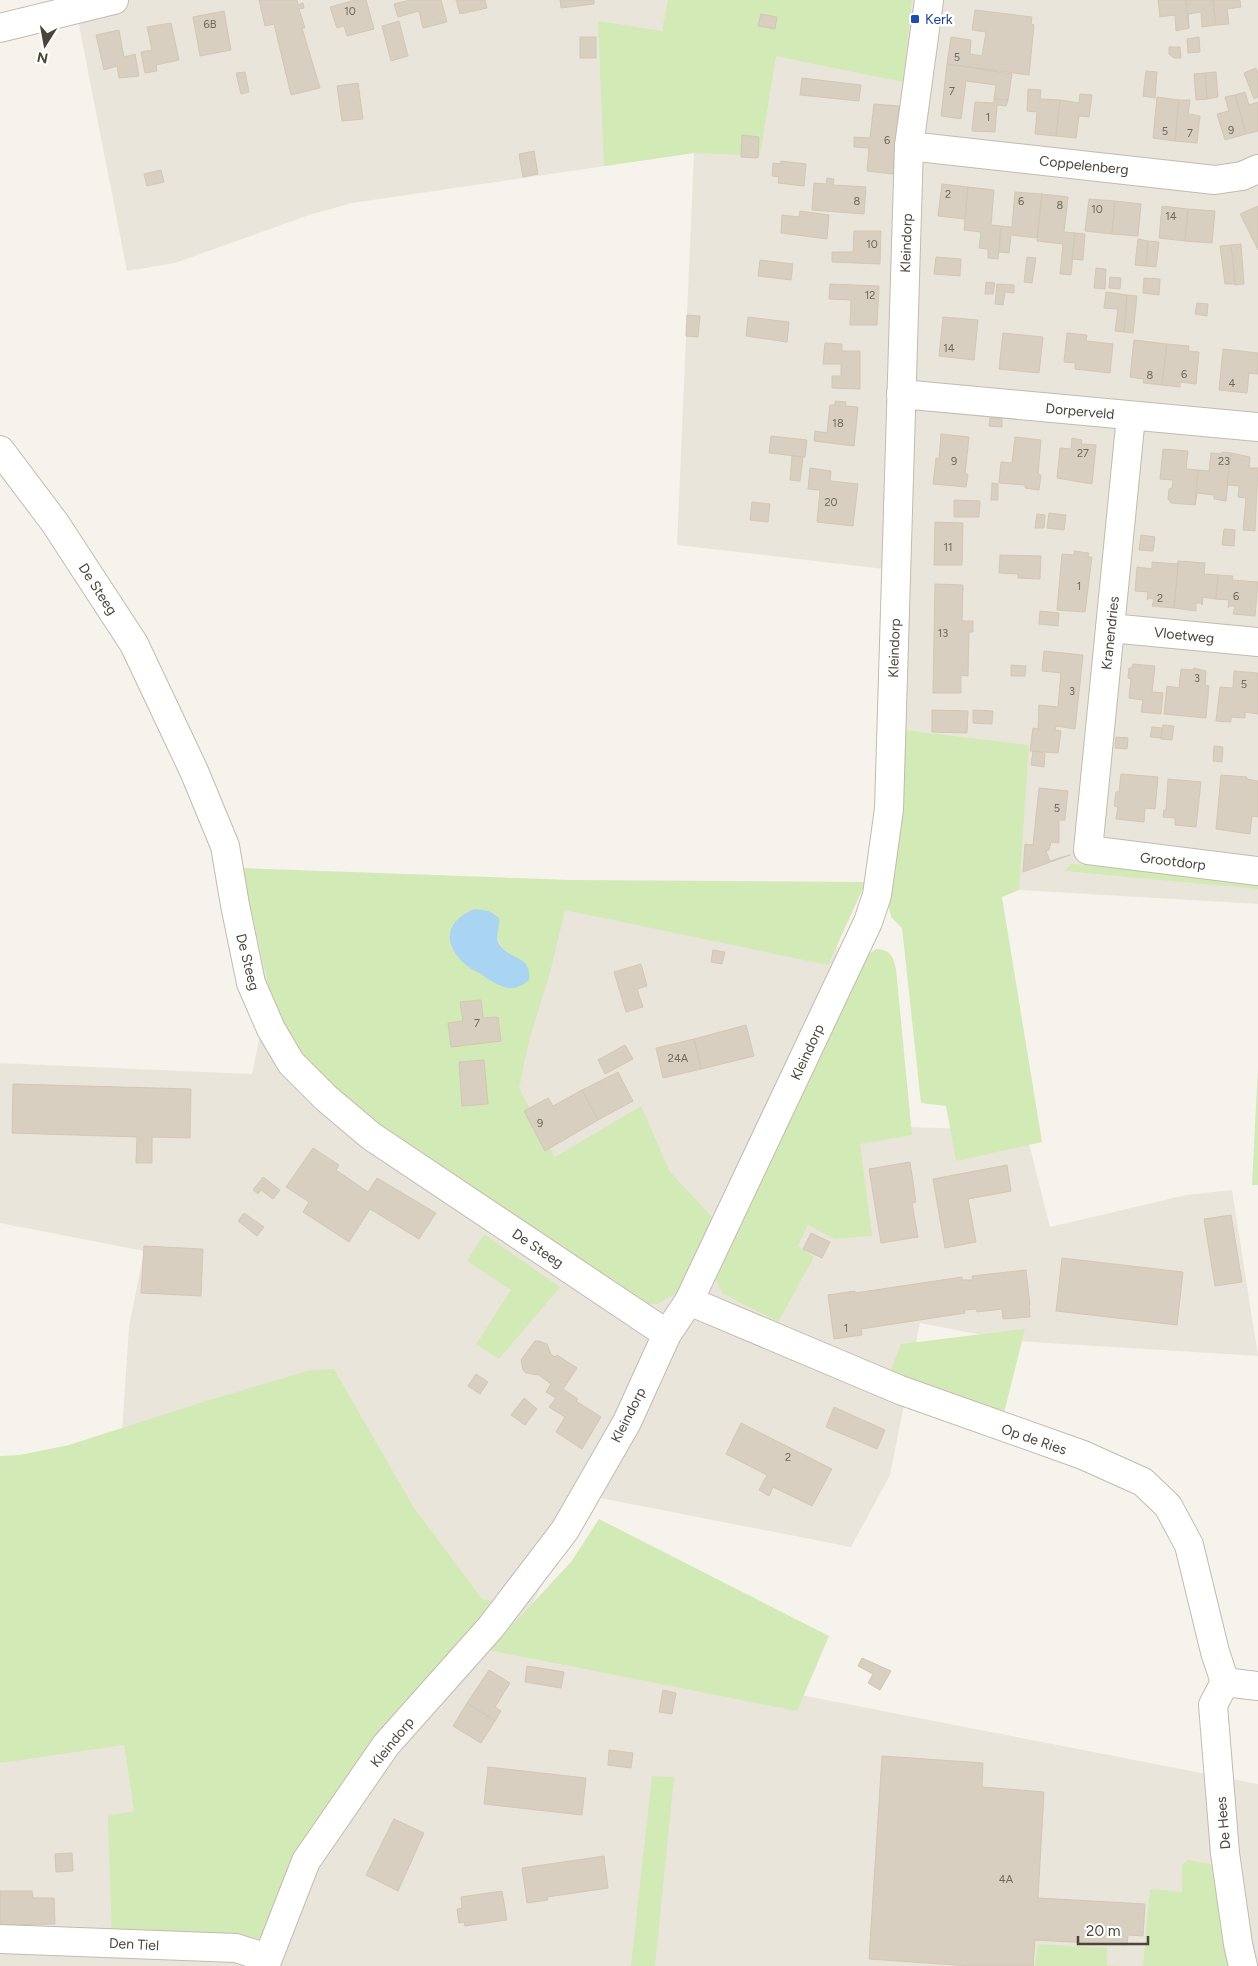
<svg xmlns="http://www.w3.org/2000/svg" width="1258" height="1966" font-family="Figtree,sans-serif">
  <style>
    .residential { fill: #eae5da }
    .green { fill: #d2eab5; fill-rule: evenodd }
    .water { fill: #a9d4f2 }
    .building { fill: #d8cfc1; stroke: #d3c7b4 }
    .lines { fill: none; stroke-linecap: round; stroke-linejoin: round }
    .minor-casing { stroke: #c2bbae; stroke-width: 30 }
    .minor { stroke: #fff; stroke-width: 28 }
    .transit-dot { fill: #1a4fb4; stroke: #fff; stroke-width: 2 }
    .labels { text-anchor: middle; stroke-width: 5; stroke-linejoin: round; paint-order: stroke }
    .number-label { font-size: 11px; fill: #6e675b }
    .transit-label { font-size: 14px; fill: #164399; stroke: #fff; text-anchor: start }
    .street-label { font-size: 14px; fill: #4b4439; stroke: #fff }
  </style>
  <rect width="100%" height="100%" fill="#f6f3ec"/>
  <g class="residential">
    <path d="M72,0h1186v904l-239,-14 5,-142 -120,-18 -20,-161 -207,-24 17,-392 -342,50 -43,12 -134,48 -48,8 -48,-246z"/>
    <path d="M218,870l48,9 514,21 63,52 -82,170 265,9 24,96 136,-32 46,-5 26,166 -244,-15 -94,-18 -30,152 -39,72 -261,-51 -77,143 745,145v182h-1258v-265l103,16 26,-390 15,-76 -144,-28v-160l252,11 8,-38z"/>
  </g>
  <g class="green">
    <path d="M668,0h244l-9,82 -127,-26 -16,100 -66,-3 -90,13 -6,-145 64,10z"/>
    <path d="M904,730l125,15 -10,145 -17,7 40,245 -86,19 -10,-55 -25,-3 -19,-175 -11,-11 -4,-19z"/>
    <path d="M1071,864l187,17v8l-193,-18z"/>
    <path d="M242,868l330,12 294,2 -38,83 -263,-55 -14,59 -22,72 -10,47 36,69 86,-51 29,66 46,49 -38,71 -20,12h-13l-258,-174 -68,-53 -27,-35 -18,-32zM500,923l-4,13 8,15 -7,33 -32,-20 -14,-17z"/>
    <path d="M876,949c14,1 17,6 20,20l16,166 -52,9 12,92 -38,3 -26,-14 -10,21 16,11 -36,65 -56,-29 -7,-15 2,-10 149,-312z"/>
    <path d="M1258,1067v118h-6z"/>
    <path d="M484,1234l76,53 -61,72 -23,-15 35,-54 -44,-29z"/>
    <path d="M1025,1329l-21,84 -114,-41 11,-28z"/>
    <path d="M334,1369l80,139 68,91 10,2 11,-5 -116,131 -43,53 -32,53 -45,103 -28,7 -127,-3 -4,-124 26,-5 -10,-66 -124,18v-307l20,-1 49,-10 137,-44 105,-31z"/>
    <path d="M599,1519l230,117 -32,75 -308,-61 82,-88z"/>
    <path d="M652,1776l22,1 -19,189h-24z"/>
    <path d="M1188,1860l27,5 24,101h-96l7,-77 32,3v-27z"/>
    <path d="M1038,1944l69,4v17l14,1h-86z"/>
  </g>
  <path class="water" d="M475,909l14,2 10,7c2,9 -5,17 0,26 10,17 33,10 30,36 -6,5 -13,9 -21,8 -10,-2 -19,-8 -27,-14 -5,-3 -12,-6 -16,-10 -24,-21 -19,-44 10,-55z"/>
  <g class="building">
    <path d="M259,0h38l1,5 5,-2 1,5 -5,1 6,19h-3l18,60 -29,7 -17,-71 -9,2z"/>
    <path d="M355,0h11l8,29 -27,7 -3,-10 -7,2 -7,-21z"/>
    <path d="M410,0h31l6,22 -24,6 -4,-17 -21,6 -4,-13z"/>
    <path d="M456,0h29l2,8 -27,6z"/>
    <path d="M560,0h34v4l-33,4z"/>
    <path d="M1158,0h28l3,28 -13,3 -1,-16 -15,2z"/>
    <path d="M1186,0h27l3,25 -14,2 -1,-15 -13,2 1,14z"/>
    <path d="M1213,0h27l1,7 -14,2 2,15 -13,1z"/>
    <path d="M975,10l57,7 -1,7 3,1 -5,50 -82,-11 4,-27 20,3 -1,14 12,2 4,-24 -14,-2z"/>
    <path d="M224,11l7,39 -31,6 -7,-39z"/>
    <path d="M761,14l16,3 -2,12 -17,-3z"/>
    <path d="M399,21l9,35 -17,5 -9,-35z"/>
    <path d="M171,23l8,37 -23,5 1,6 -12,2 -4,-21 11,-2 -5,-23z"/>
    <path d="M119,30l5,27 11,-3 4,22 -20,2 -2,-12 -13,4 -8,-35z"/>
    <rect x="580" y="37" width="16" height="21"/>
    <path d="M1199,37l1,15 -12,1 -1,-14z"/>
    <path d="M1169,47h11l1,11h-7l-5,-4z"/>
    <path d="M947,64l65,10 -4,26 -14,-1 2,-14 -30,-4 -5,38 -20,-3z"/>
    <path d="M1256,68l2,6v23l-4,2 -10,-26z"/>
    <path d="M1146,71l11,1 -2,26 -12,-2z"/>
    <path d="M245,72l4,20 -8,2 -5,-21z"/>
    <path d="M1216,72l2,25 -11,2 -2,-26z"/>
    <path d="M1205,73l2,26 -11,1 -2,-26z"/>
    <path d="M802,78l59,7 -2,16 -59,-6z"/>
    <path d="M358,83l5,36 -21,2 -5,-35z"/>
    <path d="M1028,89l13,1 -1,9 20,1 -4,36 -21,-2 2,-22 -10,-1z"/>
    <path d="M1245,92l4,13 9,-3v29l-12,3 -11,-39z"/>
    <path d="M1080,94l12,1 -3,22 -10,-1 -3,22 -20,-2 4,-36 19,3z"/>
    <path d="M1235,95l11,39 -21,6 -8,-26 12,-3 -4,-14z"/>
    <path d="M1157,97l22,3 -4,41 -22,-3z"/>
    <path d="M994,99l14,1 -2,6 -9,-1 -2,27 -23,-1 3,-29 19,1z"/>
    <path d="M1179,100h11l-2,14 12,2 -3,27 -22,-2z"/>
    <path d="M874,104l25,2 -6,68 -26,-3 2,-23 -15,-1v-10l16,1z"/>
    <path d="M742,135l17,2 -1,21 -17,-1z"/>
    <path d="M534,151l4,23 -15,3 -4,-23z"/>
    <path d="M781,161l25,3 -2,22 -26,-3 1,-6 -7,-1 1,-13 7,1z"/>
    <path d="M161,170l3,12 -17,4 -3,-12z"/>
    <path d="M827,178l7,1 -1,6 33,2 -2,27 -52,-4 2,-27 12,1z"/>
    <path d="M942,184l26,3 -3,32 -27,-3z"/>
    <path d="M968,187l26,3 -3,35 10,1 -3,33 -10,-1v-9l-9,-1 2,-16 -17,-2z"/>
    <path d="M1015,192l27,2 -5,44 -26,-3 -2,18 -10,-1 2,-26 11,1z"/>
    <path d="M1042,194l26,3 -4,35 11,1 -4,42 -11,-1 3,-30 -26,-3z"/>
    <path d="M1089,199l26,2 -3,33 -27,-3z"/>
    <path d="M1115,201l26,3 -3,32 -26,-2z"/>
    <path d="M1162,206l26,3 -3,32 -26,-3z"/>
    <path d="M1258,206v44l-18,-36z"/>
    <path d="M1188,209l27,2 -3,32 -27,-2z"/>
    <path d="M800,211l29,4 -2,24 -46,-6 1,-18 17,2z"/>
    <path d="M854,231h27l-1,33 -48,-2v-10h21z"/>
    <path d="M1075,233l10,1 -2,26 -11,-1z"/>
    <path d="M1138,239l10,2 -2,25 -11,-1z"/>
    <path d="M1148,241l11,1 -3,25 -10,-1z"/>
    <path d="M1241,244l3,40 -9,1 -4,-40z"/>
    <path d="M1231,245l4,39h-10l-5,-38z"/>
    <path d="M936,257l25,2 -1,17 -26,-2z"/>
    <path d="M1027,257l9,1 -4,25 -8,-1z"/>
    <path d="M760,260l33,4 -2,16 -33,-4z"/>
    <path d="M1096,268l10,1 -1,20 -11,-1z"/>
    <path d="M1110,277l11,1 -1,11 -11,-1z"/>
    <path d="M1144,278l16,1 -1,16 -16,-2z"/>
    <path d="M986,282l9,1 -2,11h-8z"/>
    <path d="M830,284l49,2 -2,39h-27l1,-25 -22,-1z"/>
    <path d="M997,284l17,1v8l-9,-1 -2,13 -8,-1z"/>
    <path d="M1106,292l21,3 -3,37 -9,-1 3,-22 -14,-1z"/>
    <path d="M1127,295l10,1 -4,37 -9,-1z"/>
    <path d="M1197,303l11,1 -1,12 -12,-2z"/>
    <path d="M687,315l13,1 -2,21 -12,-1z"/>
    <path d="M748,317l41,5 -2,20 -41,-6z"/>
    <path d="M943,317l35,3 -4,40 -35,-4z"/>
    <path d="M1003,333l40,4 -4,36 -40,-4z"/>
    <path d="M1067,333l20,2 -1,6 27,3 -3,29 -35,-4v-6l-11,-1z"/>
    <path d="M1134,340l33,4 -5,41 -19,-2 1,-4 -14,-2z"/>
    <path d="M825,343l17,1v7h18v38l-28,-1v-12h9v-12h-18z"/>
    <path d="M1167,344l22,2 -1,5 11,1 -3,32 -16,-2v5l-18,-2z"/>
    <path d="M1223,349l35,4v21l-9,-1 -2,20 -28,-3z"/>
    <path d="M835,401l11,1 -1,4 13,1 -4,39 -40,-5 1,-10 12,2 3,-28h5z"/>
    <path d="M990,418l12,1v8l-13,-1z"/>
    <path d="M941,434l28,3 -4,37h3l-2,13 -33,-3 3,-26 3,1z"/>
    <path d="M771,436l36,4 -2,17 -36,-4z"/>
    <path d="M1015,437l26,3 -3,34 3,1 -2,15 -14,-2v-3l-26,-2 2,-21 11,1z"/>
    <path d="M1072,438l10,2 -1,4 15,1 -4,39 -35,-6 3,-30 11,1z"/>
    <path d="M1163,449l25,2 -2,18 12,1 -3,35 -24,-2 -3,-4 1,-10 3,-1 1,-8 -13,-1z"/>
    <path d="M1222,452l9,1 -5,48 -12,-2v-4l-17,-2 -2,12 3,-35 11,1 2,-18 11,1z"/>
    <path d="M1231,453l19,4 -1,11h9l-3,63 -12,-1 3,-32 -8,-1 1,-11 -12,-1z"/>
    <path d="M792,456l11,1 -3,24 -10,-1z"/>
    <path d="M810,468l21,3 -1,10 28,3 -5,42 -36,-4 3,-32 -12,-1z"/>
    <path d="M992,483l6,1v16h-7z"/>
    <path d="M954,500l26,1 -1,16h-25z"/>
    <path d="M752,502l18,2 -2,18 -18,-2z"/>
    <path d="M1049,513l17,2 -2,15 -17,-2z"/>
    <path d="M1037,514l8,1 -1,13h-9z"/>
    <path d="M935,522l28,1 -1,42h-28z"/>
    <path d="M1224,529l11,1 -1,16 -12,-1z"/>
    <path d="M1141,535l14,2 -2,14 -14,-1z"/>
    <path d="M1074,551l15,2 -1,4h4l-7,55 -28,-2 5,-56 12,1z"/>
    <path d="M1000,555l41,1 -1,23 -22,-1v-4l-19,-1z"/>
    <path d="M1178,561l27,2 -1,11 14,1 -2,24 -13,-2 -1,8 -1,-2h-5v8l-22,-3z"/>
    <path d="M1152,562l26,2 -4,44 -22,-2 2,-7 -5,-1 -2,2 1,-8 -13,-1 2,-24 15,2z"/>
    <path d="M1218,575l15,1 -1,4 26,2 -3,34 -22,-2 2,-8h-5l-2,2 1,-8 -13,-1z"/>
    <path d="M935,584l28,1 -1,36h11v11h-4l-1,44 -7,-1v18h-28z"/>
    <path d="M1040,611l19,2 -1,13 -19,-2z"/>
    <path d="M1044,651l39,4 -8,74 -19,-3 -1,4 6,1 -3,22 -28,-2 3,-23 5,1 1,-24 19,2 3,-34 -19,-2z"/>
    <path d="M1133,664l22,2 -3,26 11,1 -2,21 -20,-2 2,-12 -14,-2 2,-19 -3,-1 1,-10h3z"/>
    <path d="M1011,665l15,1 -1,10h-14z"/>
    <path d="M1194,668l12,3 -1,14 4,1 -3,32 -42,-4 3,-28 12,2 2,-19 11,1z"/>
    <path d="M1234,671l24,2v41l-13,-2v6l-14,-1v5l-15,-1 4,-34 13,1z"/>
    <path d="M932,710l36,1 -1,22 -35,-1z"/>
    <path d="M973,710l20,1 -1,13 -19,-1z"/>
    <path d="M1163,725l11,1 -2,14 -11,-1z"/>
    <path d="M1152,727l10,1 -1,10 -11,-1z"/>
    <path d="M1116,737l12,1 -1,11 -12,-1z"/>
    <path d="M1214,746l9,1 -1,15 -9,-1z"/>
    <path d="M1033,751l12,2 -1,14 -13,-2z"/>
    <path d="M1121,774l37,3 -3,32 -10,-1 -1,14 -28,-3 2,-12 -4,-1 2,-14h3z"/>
    <path d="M1221,775l26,2v2l11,2v36l-6,-1 -2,18 -34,-5z"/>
    <path d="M1168,779l33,3 -5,45 -21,-2v-7l-12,-1 1,-7h2z"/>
    <path d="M1039,788l29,3 -3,29h-6v23l-8,-1 -2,8 -3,1 4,10 20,-6 -47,17 2,-28 8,1z"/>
    <path d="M713,950l12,2 -3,12 -11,-2z"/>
    <path d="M641,964l6,22 -10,3 6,18 -17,5 -12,-40z"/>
    <path d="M481,1000l2,18 15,-1 3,24 -50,6 -3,-24 15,-2 -3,-19z"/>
    <path d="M746,1025l8,31 -53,13 -7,-30z"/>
    <path d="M694,1039l7,30 -38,9 -7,-30z"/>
    <path d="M625,1045l8,14 -28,15 -7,-14z"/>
    <path d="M484,1060l4,44 -26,2 -3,-44z"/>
    <path d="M618,1072l15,29 -35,19 -16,-30z"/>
    <path d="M13,1084l178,5 -1,49 -38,-1v26h-16l1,-26 -125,-4z"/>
    <path d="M582,1090l16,30 -53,31 -21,-40 24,-13 5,8z"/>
    <path d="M313,1148l26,17 -3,5 32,22 9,-14 59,35 -17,26 -49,-30 -21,33 -46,-30 6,-10 -23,-15z"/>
    <path d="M910,1162l6,40 -4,1 6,34 -37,6 -12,-74z"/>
    <path d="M1007,1165l4,26 -43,8 8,43 -31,6 -12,-69z"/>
    <path d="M263,1177l17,13 -7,9 -12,-9 -3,4 -5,-4z"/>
    <path d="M244,1213l20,14 -7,9 -19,-15z"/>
    <path d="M1231,1215l11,67 -27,4 -11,-67z"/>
    <path d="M811,1233l19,9 -8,16 -19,-9z"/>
    <path d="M144,1246l59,3 -2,47 -60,-3z"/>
    <path d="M1062,1258l121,14 -6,53 -121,-14z"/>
    <path d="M1026,1270l4,35h-1l1,12 -27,2 -1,-10 -25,3 -1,-3 -12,1 1,3 -104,16 1,6 -28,4 -6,-44 27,-4v2l107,-16v3h11l-1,-4z"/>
    <path d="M535,1341h4l8,3 4,10 4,3 2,-2 20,13 -14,21 15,10 -2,2 25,16 -19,32 -26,-17 9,-15 -16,-10 7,-9 -10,-6 5,-8 -12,-9 -13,-2 -3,-3 -2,-10z"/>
    <path d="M476,1374l12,8 -8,12 -12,-8z"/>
    <path d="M524,1398l13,11 -12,16 -14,-10z"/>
    <path d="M834,1407l51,23 -8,19 -51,-22z"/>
    <path d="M741,1423l91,46 -20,37 -39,-19 -4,9 -10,-6 8,-15 -41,-21z"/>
    <path d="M862,1658l29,13 -11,19 -12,-7 5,-9 -15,-8z"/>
    <path d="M527,1666l37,6 -3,16 -36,-6z"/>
    <path d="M489,1670l21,13 -15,24 6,4 -6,10 -28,-18z"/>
    <path d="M663,1690l13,3 -4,21 -13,-2z"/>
    <path d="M467,1703l28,18 -14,22 -28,-17z"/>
    <path d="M609,1750l24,3 -2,15 -23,-3z"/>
    <path d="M882,1756l101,7 -1,24 62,5 -6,106 107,6 -2,32 -15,-1 -1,10 -92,-5 -2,26h-63l-101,-7z"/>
    <path d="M488,1767l98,11 -4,37 -98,-11z"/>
    <path d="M394,1819l30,14 -26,58 -32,-16z"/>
    <path d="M72,1853l1,18 -17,1 -1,-18z"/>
    <path d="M604,1856l4,32 -61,9 1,3 -21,3 -5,-35z"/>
    <path d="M0,1891h32l1,7h21l1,26 -55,1z"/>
    <path d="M502,1891l5,29 -42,6 -1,-4 -5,1 -2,-14 5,-1 -1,-11z"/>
  </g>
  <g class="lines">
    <defs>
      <g id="minor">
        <path d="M0,28l114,-28"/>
        <path d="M909,146l306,34 27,-4 16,-7"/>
        <path d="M901,394l357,33"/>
        <path d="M1131,416l-43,434 170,21"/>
        <path d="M0,450l55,73 79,121 60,127 31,75 10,59 16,78 20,46 20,34 35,35 45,38 296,198"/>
        <path d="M1110,628l148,14"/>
        <path d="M689,1301l211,89 183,65 60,27 25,24 21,39 26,107 10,30 33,4"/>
        <path d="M1225,1682l-12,23 12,148 13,91 5,22"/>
        <path d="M0,1939l236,9 31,10"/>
        <path d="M265,1966l41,-105 80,-116 105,-118 74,-97 62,-108 40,-88 22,-33 179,-379 9,-27 12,-86 20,-663 20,-146"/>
      </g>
    </defs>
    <use href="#minor" class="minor-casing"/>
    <use href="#minor" class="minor"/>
  </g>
  <rect class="transit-dot" x="910" y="14" width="10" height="10" rx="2.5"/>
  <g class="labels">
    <g class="number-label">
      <text x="350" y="15">10</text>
      <text x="210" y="28">6B</text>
      <text x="957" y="61">5</text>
      <text x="952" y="95">7</text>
      <text x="988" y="121">1</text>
      <text x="1231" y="134">9</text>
      <text x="1165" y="135">5</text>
      <text x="1190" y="137">7</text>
      <text x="887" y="144">6</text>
      <text x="948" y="198">2</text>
      <text x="857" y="205">8</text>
      <text x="1021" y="205">6</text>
      <text x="1060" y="209">8</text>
      <text x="1097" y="213">10</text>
      <text x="1171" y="220">14</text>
      <text x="872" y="248">10</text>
      <text x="870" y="299">12</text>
      <text x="949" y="352">14</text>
      <text x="1184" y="378">6</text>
      <text x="1150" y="379">8</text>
      <text x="1232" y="387">4</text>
      <text x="838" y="427">18</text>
      <text x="1083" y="457">27</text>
      <text x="954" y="465">9</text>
      <text x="1224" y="465">23</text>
      <text x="831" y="506">20</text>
      <text x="948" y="551">11</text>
      <text x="1079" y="590">1</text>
      <text x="1236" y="600">6</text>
      <text x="1160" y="602">2</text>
      <text x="943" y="637">13</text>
      <text x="1197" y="682">3</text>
      <text x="1244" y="688">5</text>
      <text x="1072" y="695">3</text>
      <text x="1057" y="812">5</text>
      <text x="477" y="1027">7</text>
      <text x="678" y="1062">24A</text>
      <text x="540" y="1127">9</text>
      <text x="846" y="1332">1</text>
      <text x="788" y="1461">2</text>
      <text x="1006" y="1883">4A</text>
    </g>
    <g class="transit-label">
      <text x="925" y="24">Kerk</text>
    </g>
    <g class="street-label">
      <text transform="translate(1084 165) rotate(6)" y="5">Coppelenberg</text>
      <text transform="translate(906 243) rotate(-88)" y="5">Kleindorp</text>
      <text transform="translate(1080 411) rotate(5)" y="5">Dorperveld</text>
      <text transform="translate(98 589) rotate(57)" y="5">De Steeg</text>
      <text transform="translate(1110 633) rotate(-84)" y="5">Kranendries</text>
      <text transform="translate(1184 635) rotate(6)" y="5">Vloetweg</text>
      <text transform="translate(894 648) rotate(-88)" y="5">Kleindorp</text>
      <text transform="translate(1173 861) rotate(7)" y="5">Grootdorp</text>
      <text transform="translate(248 962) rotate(76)" y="5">De Steeg</text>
      <text transform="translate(807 1052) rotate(-65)" y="5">Kleindorp</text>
      <text transform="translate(538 1248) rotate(34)" y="5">De Steeg</text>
      <text transform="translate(628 1415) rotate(-63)" y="5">Kleindorp</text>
      <text transform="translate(1034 1439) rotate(19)" y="5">Op de Ries</text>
      <text transform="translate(392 1742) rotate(-51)" y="5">Kleindorp</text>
      <text transform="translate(1223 1823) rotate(-95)" y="5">De Hees</text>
      <text transform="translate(134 1944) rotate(3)" y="5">Den Tiel</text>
    </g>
  </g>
  <g transform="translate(45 45) rotate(191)" stroke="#ffffff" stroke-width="4" paint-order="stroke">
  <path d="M0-4L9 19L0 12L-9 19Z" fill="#4b4439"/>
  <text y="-8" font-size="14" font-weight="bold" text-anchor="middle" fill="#4b4439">N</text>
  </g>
  <path d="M1078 1936v8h70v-8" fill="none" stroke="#4b4439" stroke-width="2.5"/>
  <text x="1086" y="1936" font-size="15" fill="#4b4439" stroke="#ffffff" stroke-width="4" paint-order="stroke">20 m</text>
</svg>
